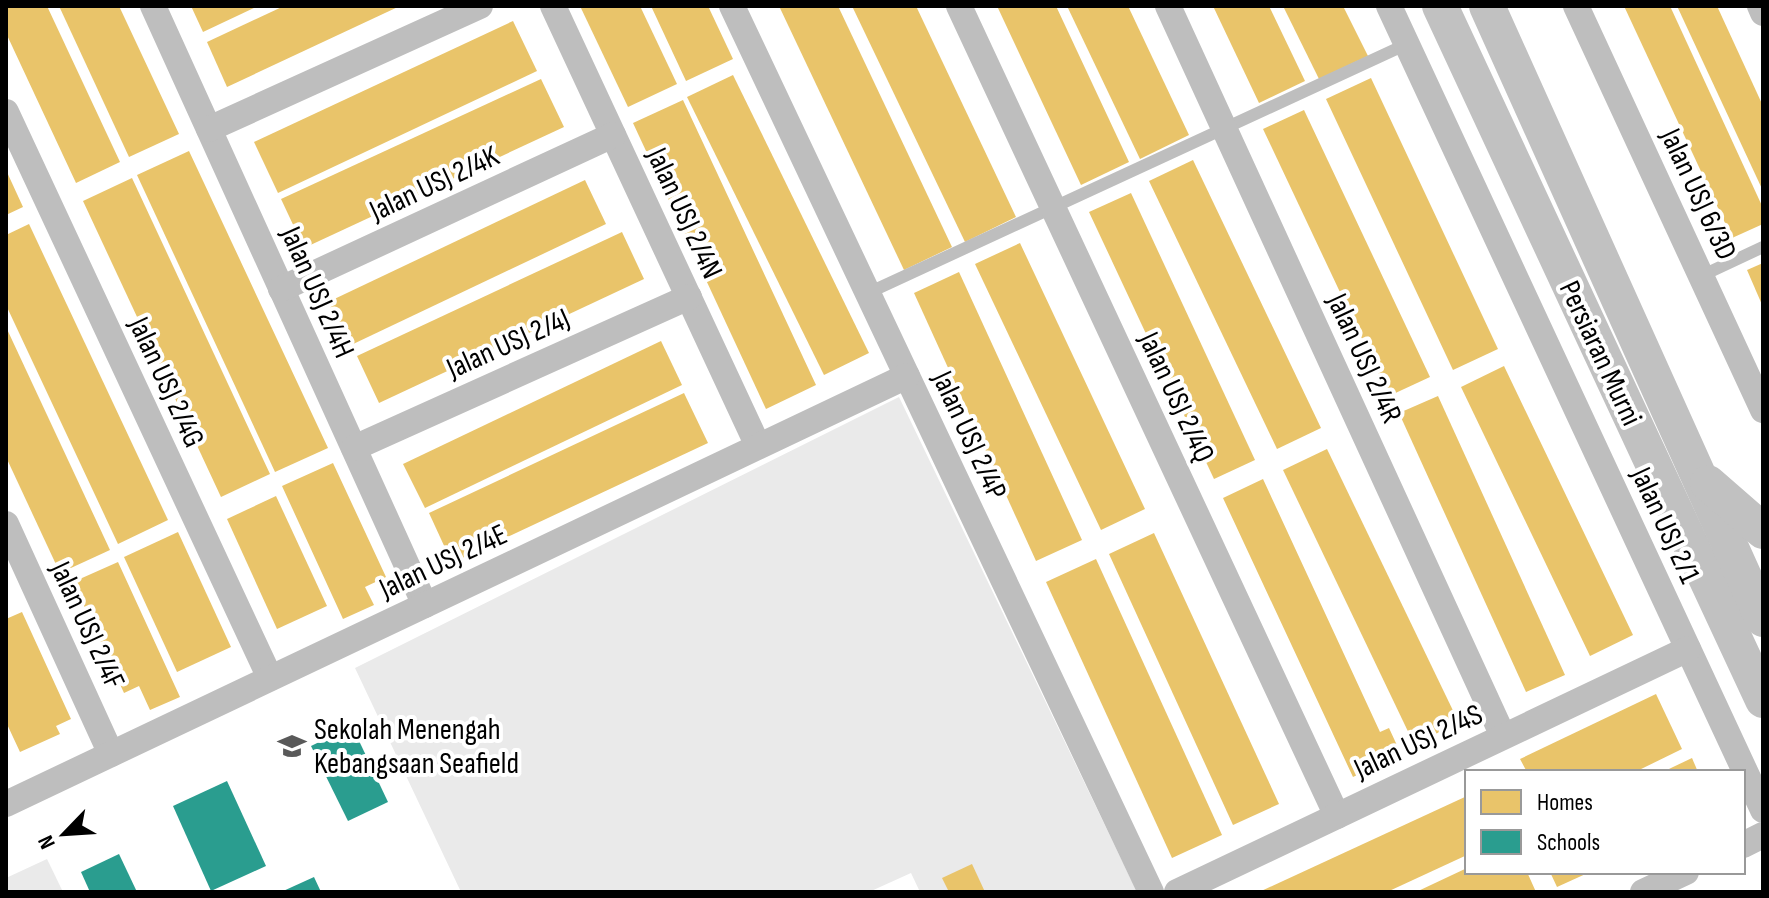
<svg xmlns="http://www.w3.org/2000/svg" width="1769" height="898" font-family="'Sofia Sans Condensed',sans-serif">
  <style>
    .green { fill: #eaeaea }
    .homes { fill: #e9c46a }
    .schools { fill: #2a9d8f }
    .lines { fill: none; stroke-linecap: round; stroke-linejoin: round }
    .service { stroke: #bebebe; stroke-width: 12 }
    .minor { stroke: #bebebe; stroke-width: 26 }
    .secondary { stroke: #c1c1c1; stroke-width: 36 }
    .labels { text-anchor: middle; stroke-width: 8; stroke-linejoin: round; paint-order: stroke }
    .street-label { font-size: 30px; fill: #000; stroke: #fff }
    .poi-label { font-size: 30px; fill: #000; stroke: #fff; text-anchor: start }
  </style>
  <rect width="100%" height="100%" fill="#fff"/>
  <g class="green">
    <path d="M899,397l238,495h-217l-9,-19 -42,19h-408l-106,-224z"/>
    <path d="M47,859l16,33h-57v-14z"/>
  </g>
  <g class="homes">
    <path d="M6,6h41l73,156 -44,21 -70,-150z"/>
    <path d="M59,6h60l60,128 -50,23z"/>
    <path d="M191,6h67l-55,26z"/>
    <path d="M284,6h116l-173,81 -20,-45z"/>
    <path d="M580,6h60l37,78 -49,23z"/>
    <path d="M651,6h57l25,53 -47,22z"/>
    <path d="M779,6h59l114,241 -48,23z"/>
    <path d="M852,6h64l100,211 -51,25z"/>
    <path d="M997,6h59l73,156 -48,23z"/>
    <path d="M1067,6h61l61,129 -49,24z"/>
    <path d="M1213,6h56l36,75 -46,22z"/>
    <path d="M1283,6h60l25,50 -49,23z"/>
    <path d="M1624,6h46l93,202v16l-31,14z"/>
    <path d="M1677,6h40l46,100v85z"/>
    <path d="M513,21l24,50 -259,122 -24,-51z"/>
    <path d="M733,75l136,278 -45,22 -137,-278z"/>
    <path d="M1371,78l127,271 -45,21 -127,-271z"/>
    <path d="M541,79l23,48 -260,121 -23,-49z"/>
    <path d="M683,100l133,285 -50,24 -133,-286z"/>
    <path d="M1304,110l126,267 -41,19 -126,-267z"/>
    <path d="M189,151l139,297 -53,24 -138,-297z"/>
    <path d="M1193,160l128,268 -44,21 -128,-268z"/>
    <path d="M6,170l17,37 -17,8z"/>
    <path d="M132,178l138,296 -49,23 -138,-296z"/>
    <path d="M585,180l21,44 -257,122 -21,-44z"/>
    <path d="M1131,193l124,267 -41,19 -125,-267z"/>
    <path d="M29,224l139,296 -50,24 -112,-239v-70z"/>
    <path d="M622,232l22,47 -265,124 -22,-47z"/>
    <path d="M1020,243l125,266 -44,21 -126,-266z"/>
    <path d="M1763,263v44l-16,-37z"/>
    <path d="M959,272l123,268 -46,21 -122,-268z"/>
    <path d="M6,327l104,223 -50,23 -54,-116z"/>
    <path d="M661,341l21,44 -257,123 -22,-44z"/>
    <path d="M1504,366l129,269 -43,21 -129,-269z"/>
    <path d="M684,393l24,50 -256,120 -23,-50z"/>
    <path d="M1438,396l127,279 -39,17 -127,-279z"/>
    <path d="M1327,449l132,274 -45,21 -131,-274z"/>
    <path d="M333,463l53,114 -21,10 9,18 -31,14 -61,-133z"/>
    <path d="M1263,479l117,253 9,-4 12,26 -48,23 -130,-279z"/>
    <path d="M276,496l51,110 -50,23 -50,-110z"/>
    <path d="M178,532l53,115 -54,25 -53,-115z"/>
    <path d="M1154,533l125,271 -46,21 -124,-271z"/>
    <path d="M1096,559l126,276 -50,23 -126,-276z"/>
    <path d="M118,562l62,135 -30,13 -11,-24 -15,7 -51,-111z"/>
    <path d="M22,612l49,107 -15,7 4,8 -40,18 -14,-30v-103z"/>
    <path d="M1656,694l26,55 -47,23h-108l-7,-13z"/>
    <path d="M1692,758l6,14h-35l8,-4z"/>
    <path d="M1467,796v59l-80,37h-128z"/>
    <path d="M972,864l13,28h-36l-7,-14z"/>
    <path d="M1467,868v4h60l9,20h-120z"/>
    <path d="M1550,872h40l-33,15z"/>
  </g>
  <g class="schools">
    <path d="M352,726l36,76 -40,19 -37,-75z"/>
    <path d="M227,781l39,85 -55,25 -38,-85z"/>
    <path d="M119,854l18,38h-47l-9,-20z"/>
    <path d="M314,877l7,15h-40z"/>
  </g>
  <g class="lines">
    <g class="service">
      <path d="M1701,276l62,-29"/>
      <path d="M868,293l539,-249"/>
    </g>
    <g class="minor">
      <path d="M153,6l272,599"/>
      <path d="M553,6l205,440"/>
      <path d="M732,6l419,886"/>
      <path d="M959,6l378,810"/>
      <path d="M1168,6l335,730"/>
      <path d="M1389,6l374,804"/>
      <path d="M1576,6l187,404"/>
      <path d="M1760,6l3,7"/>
      <path d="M6,112l264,566"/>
      <path d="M209,129l271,-123"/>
      <path d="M281,289l332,-154"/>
      <path d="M354,448l335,-151"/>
      <path d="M6,524l105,230"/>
      <path d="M6,804l901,-428"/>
      <path d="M1743,845l20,-10"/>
      <path d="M1177,892l511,-243"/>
      <path d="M1643,892l43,-20"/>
    </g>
    <g class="secondary">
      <path d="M1440,6l323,694"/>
      <path d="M1487,6l276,613"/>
      <path d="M1708,483l55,48"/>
    </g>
  </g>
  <defs>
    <symbol id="school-bare" viewBox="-9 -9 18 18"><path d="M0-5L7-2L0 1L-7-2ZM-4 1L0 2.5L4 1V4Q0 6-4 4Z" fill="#595959" stroke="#fff" stroke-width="2.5" paint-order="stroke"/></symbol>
  </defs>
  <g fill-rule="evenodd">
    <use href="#school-bare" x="272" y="726" width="40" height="40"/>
  </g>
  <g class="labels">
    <g class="street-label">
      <text transform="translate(434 183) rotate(-25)" y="10">Jalan USJ 2/4K</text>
      <text transform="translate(1699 194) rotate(65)" y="10">Jalan USJ 6/3D</text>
      <text transform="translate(685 213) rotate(65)" y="10">Jalan USJ 2/4N</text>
      <text transform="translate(318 292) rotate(66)" y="10">Jalan USJ 2/4H</text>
      <text transform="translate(508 343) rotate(-24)" y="10">Jalan USJ 2/4J</text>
      <text transform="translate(1601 353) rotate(65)" y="10">Persiaran Murni</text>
      <text transform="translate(1365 358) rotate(65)" y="10">Jalan USJ 2/4R</text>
      <text transform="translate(167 382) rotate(65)" y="10">Jalan USJ 2/4G</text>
      <text transform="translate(1177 397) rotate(65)" y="10">Jalan USJ 2/4Q</text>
      <text transform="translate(970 435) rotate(65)" y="10">Jalan USJ 2/4P</text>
      <text transform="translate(1666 525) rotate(65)" y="10">Jalan USJ 2/1</text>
      <text transform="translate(443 561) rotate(-25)" y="10">Jalan USJ 2/4E</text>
      <text transform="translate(88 625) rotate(65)" y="10">Jalan USJ 2/4F</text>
      <text transform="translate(1418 741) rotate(-25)" y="10">Jalan USJ 2/4S</text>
    </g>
    <g class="poi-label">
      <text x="314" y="739">Sekolah Menengah<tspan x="314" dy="34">Kebangsaan Seafield</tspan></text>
    </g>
  </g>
  <rect width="1769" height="898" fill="none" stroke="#000000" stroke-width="16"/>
  <rect x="1465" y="770" width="280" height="104" fill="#ffffff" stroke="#999999" stroke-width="2"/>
  <rect x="1481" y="790" width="40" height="24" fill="#e9c46a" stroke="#999999" stroke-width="2"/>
  <text x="1537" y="810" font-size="24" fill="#000000">Homes</text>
  <rect x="1481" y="830" width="40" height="24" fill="#2a9d8f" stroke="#999999" stroke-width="2"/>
  <text x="1537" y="850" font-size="24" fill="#000000">Schools</text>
  <g transform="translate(64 834) rotate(245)" stroke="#ffffff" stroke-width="6" paint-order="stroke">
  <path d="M0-6L14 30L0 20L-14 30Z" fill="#000000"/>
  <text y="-12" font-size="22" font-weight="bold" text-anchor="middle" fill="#000000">N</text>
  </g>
</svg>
